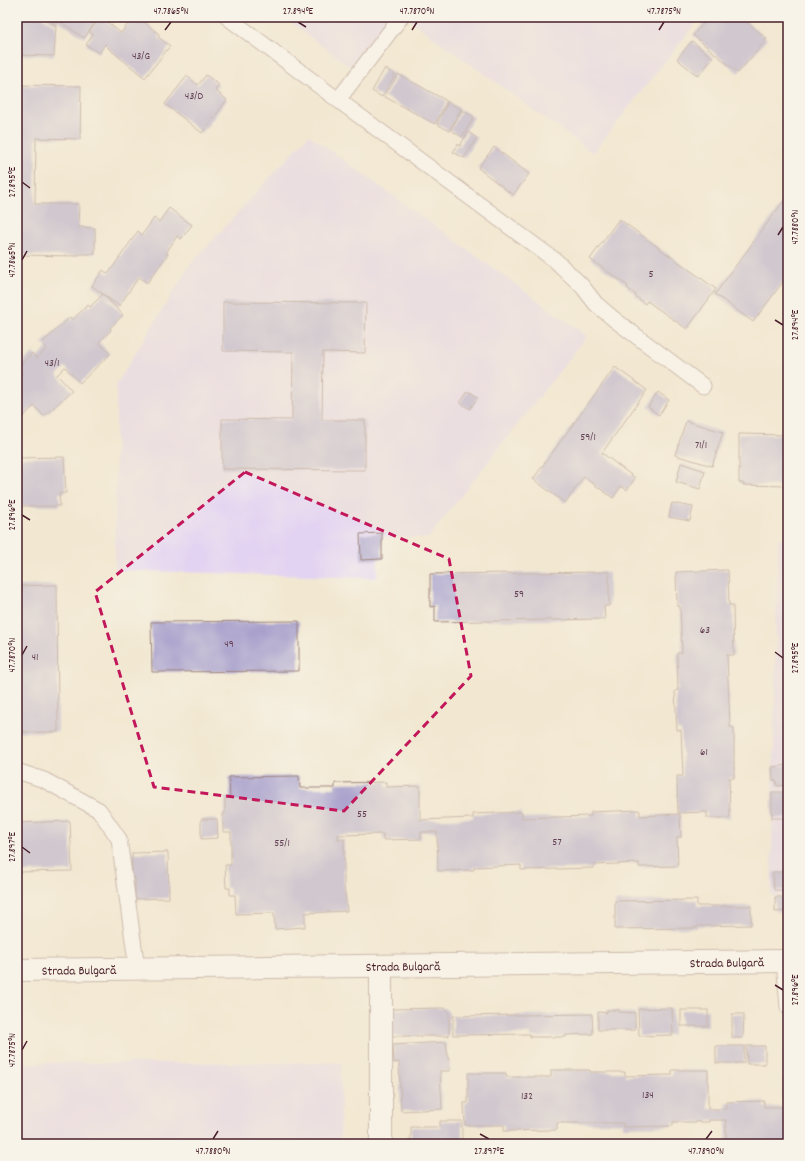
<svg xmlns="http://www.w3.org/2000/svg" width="805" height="1161" font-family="Dekko,sans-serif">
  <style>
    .built { fill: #e3d3f2 }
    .building { fill: #a8a0cc }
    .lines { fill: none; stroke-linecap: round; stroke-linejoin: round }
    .service-casing { stroke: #9e847e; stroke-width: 17 }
    .minor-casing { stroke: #9e847e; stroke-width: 24 }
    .tertiary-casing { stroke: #9e847e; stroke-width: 24 }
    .service { stroke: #fff; stroke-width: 15 }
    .minor { stroke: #fff; stroke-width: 22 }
    .tertiary { stroke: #fff; stroke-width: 22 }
    .marked { fill: none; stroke: #c2185b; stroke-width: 3; stroke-dasharray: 8 5; stroke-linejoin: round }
    .ticks { fill: none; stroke: #4a1f2b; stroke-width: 1.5 }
    .labels { text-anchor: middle; stroke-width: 4; stroke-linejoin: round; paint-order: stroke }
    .number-label { font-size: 11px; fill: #623f53 }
    .street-label { font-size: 13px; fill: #4a1f2b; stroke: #f7f3e8 }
    .neatline { fill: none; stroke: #4a1f2b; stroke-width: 1.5 }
    .ticks-label { font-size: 10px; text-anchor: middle; fill: #4a1f2b }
  </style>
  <rect width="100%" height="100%" fill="#f7f3e8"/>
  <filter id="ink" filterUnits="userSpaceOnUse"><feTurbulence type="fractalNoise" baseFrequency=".025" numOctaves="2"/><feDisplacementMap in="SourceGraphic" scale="8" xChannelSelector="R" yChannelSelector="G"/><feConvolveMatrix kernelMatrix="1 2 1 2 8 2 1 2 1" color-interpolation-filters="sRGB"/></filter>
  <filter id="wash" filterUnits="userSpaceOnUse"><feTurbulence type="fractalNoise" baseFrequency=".012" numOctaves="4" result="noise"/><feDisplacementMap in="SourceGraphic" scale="16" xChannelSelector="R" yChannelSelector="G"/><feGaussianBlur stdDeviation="0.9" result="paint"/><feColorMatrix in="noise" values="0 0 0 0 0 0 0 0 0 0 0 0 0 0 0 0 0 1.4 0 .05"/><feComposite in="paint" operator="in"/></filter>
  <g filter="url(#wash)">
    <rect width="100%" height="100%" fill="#f2e8d2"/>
    <g class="built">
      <path d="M284,17h107l-41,50z"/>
      <path d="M406,17h294l-107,136z"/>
      <path d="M309,135l278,201 -159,202 -49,-2 -2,42 -262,-8 1,-185 74,-120z"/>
      <path d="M778,539h10v356l-17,1z"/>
      <path d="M17,1063h324l-1,81h-323z"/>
    </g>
    <g id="blocks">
      <g class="building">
        <path d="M17,17h25l14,9 -2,30 -37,-1z"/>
        <path d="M46,17h53l-15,21 -26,-18 -2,4z"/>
        <path d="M101,17l20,16 9,-12 3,2 5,-6 22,18 -2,2 12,9 -25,32 -37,-30h1l-4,-4 -6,9 -13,-8 7,-11 -4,-2z"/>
        <path d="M709,17h32l26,22 -29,34 -45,-38z"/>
        <path d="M692,41l21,17 -15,18 -21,-17z"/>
        <path d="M385,68l10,7 -13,22 -10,-6z"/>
        <path d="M398,74l49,27 -12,23 -50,-27z"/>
        <path d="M206,75l13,10 -4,5 12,10 -25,33 -37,-29 22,-28 11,9z"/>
        <path d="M17,85l64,1 -1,53 -44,-1 -1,66h44l-1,23 17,1v26h-17v2l-61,-1z"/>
        <path d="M448,102l13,7 -12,22 -12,-7z"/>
        <path d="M462,110l12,7 -12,20 -11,-7z"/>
        <path d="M468,132l9,6 -13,20 -11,-6 5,-8 2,2z"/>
        <path d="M494,147l35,27 -16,21 -35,-27z"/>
        <path d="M788,195v80l-35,47 -38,-28z"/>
        <path d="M169,208l23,17 -11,14 -4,-3 -11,17 2,1 -21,29 -8,-6 -20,29 -16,-12 20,21 -13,13 1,2 -12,12 11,12 -30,29 -15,-16 -8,8 15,16 -28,25 -10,-10 -15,15 -2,-3v-39l7,-6 -6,-5 14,-15 5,5 10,-10 -5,-5 28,-26 2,3 16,-15 2,2 13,-13 -11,-8 11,-16 5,4 30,-43 4,4 12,-17 5,4z"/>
        <path d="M619,219l97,70 -29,40 -40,-28 -2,3 -10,-8 1,-1 -9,-7 1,-2 -38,-27z"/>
        <path d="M223,302l143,1 -1,50 -42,-1 -1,68h43v50l-143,-1v-50l70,1 1,-68 -70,-1z"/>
        <path d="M615,367l32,23 -45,63 33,25 -8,12 -6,-4 -8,12 -29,-21 -19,26 -32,-24z"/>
        <path d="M468,391l10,6 -8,12 -10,-6z"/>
        <path d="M658,392l11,8 -10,15 -11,-8z"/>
        <path d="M686,421l37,11 -11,34 -37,-11z"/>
        <path d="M739,434l49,1v51l-45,-1v-2h-4z"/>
        <path d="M64,457l2,36h-7l1,13h-43v-48z"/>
        <path d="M681,463l24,8 -5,18 -24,-7z"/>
        <path d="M672,503l21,4 -3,14 -21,-4z"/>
        <path d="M382,533v26l-21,1 -1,-26z"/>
        <path d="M728,570l1,35h4v1l1,49h-7l3,72 4,1v50h-5l1,40h-23v-6l-29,1 -1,-37h6l-2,-46h-4l-2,-39 3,-1 -1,-37h5l-2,-47h-3l-1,-34z"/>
        <path d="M609,572v34h-5l1,13 -170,3v-16l-5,1v-33z"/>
        <path d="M57,585l1,147h-41v-146z"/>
        <path d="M299,621v50l-147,1 -1,-50z"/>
        <path d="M788,765v20l-11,1 -1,-6h-3l-1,-13z"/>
        <path d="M299,776l1,12h35v-5l51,-1v5l34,-1v34l53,-2v-4l49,-2v6l69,-2v-4l47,-2 2,1v5l40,-2 1,23h-4l1,29 -39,1v-4l-46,2v3l-72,2v-5l-47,2v3l-36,1 -1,-39h-16v7l-38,1v-6l-45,1v5l6,-1v47l3,25 -42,2v14l-30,2 -1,-16 -38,1 -1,-19h-5v-7h-4l-1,-23h6v-33h-8v-18l2,-1v-15h5l-1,-21z"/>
        <rect x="772" y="792" width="16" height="26"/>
        <path d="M201,819h16l1,19 -17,1z"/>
        <path d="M70,821l2,50 -55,1v-49z"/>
        <path d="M168,852l1,46 -34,1v-22h-3v-24z"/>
        <path d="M773,872h15v18h-14z"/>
        <path d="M775,897h13v14l-13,1z"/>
        <path d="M697,900v6h54v19l-54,1v2l-82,1v-28z"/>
        <path d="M445,1008l4,5v23h-61l4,-27z"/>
        <path d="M672,1008l1,27 -34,1 -1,-27z"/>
        <path d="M607,1010h12v2l16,1v17h-37v-18l9,1z"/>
        <rect x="681" y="1010" width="27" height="16"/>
        <path d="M592,1014l1,20 -27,1v2h-36v-3l-77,1v-19z"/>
        <path d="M732,1014h12l-1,24h-11z"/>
        <path d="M446,1042l2,17h1l1,12h-10l2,38 -41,2 -2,-49 -5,1 -1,-18z"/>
        <rect x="716" y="1046" width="28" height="17"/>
        <path d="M746,1046h19v18h-18z"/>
        <path d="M784,1049h4v95h-62v-24h-17v2h-36v4h-4l-46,1v-4h-66v7h-9l-44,1v-6h-39l-1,-22h4v-30h38v4h45v-7h39v2h35v4l47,-1v-5h36v39h18v-7l38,-1v6h20z"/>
        <path d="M440,1121h22v23h-53v-4h2v-13h29z"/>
      </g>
    </g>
  </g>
  <g filter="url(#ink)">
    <use href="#blocks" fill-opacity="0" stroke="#9e847e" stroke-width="1"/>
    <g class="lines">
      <defs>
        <g id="service">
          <path d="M227,17l111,83 218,161 26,25 14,18 19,16 88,66"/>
          <path d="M338,100l63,-83"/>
          <path d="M17,771l27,9 55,30 20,29 18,130"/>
          <path d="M784,961l4,46"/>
        </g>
        <path id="minor" d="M381,966v178"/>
        <g id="tertiary">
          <path id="s1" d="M17,970l771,-9"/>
        </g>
      </defs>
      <use href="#service" class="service-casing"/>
      <use href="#minor" class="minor-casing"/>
      <use href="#tertiary" class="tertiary-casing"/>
      <use href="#service" class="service"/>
      <use href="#minor" class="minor"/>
      <use href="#tertiary" class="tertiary"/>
    </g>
  </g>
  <path d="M0 0H805V1161H0ZM245,472l204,87 22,117 -127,135 -190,-24 -59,-195z" fill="#f2e8d2" fill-opacity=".55" fill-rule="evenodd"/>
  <path class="marked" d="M245,472l204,87 22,117 -127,135 -190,-24 -59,-195z"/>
  <path class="ticks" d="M298,22l8,5M165,30l6,-8M412,30l5,-8M659,30l5,-8M22,182l8,6M778,235l5,-8M22,260l5,-9M775,320l8,5M22,515l8,5M775,652l8,6M22,655l5,-9M22,847l8,6M775,985l8,5M22,1050l5,-9M480,1134l9,5M213,1139l5,-8M706,1139l6,-8"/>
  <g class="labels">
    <g class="number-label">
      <text x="141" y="59">43/G</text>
      <text x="194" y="99">43/D</text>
      <text x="651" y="277">5</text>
      <text x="52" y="366">43/1</text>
      <text x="588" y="440">59/1</text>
      <text x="701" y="448">71/1</text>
      <text x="519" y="597">59</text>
      <text x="705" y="633">63</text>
      <text x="229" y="647">49</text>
      <text x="35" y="660">41</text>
      <text x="704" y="755">61</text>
      <text x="362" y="817">55</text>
      <text x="557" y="845">57</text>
      <text x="282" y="846">55/1</text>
      <text x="648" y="1098">134</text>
      <text x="527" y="1099">132</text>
    </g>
    <g class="street-label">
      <text dy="5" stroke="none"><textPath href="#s1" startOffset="710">Strada Bulgară</textPath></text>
      <text dy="5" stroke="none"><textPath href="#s1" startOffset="386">Strada Bulgară</textPath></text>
      <text dy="5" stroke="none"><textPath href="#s1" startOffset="62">Strada Bulgară</textPath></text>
    </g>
  </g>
  <rect width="805" height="1161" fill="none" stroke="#f7f3e8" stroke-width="44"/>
  <rect x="22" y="22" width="761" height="1117" class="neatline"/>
  <g class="ticks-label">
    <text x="171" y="14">47.7865°N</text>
    <text x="298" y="14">27.894°E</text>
    <text x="417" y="14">47.7870°N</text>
    <text x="664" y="14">47.7875°N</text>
    <text transform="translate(11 182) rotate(-90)" y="4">27.895°E</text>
    <text transform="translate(794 227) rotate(-90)" y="4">47.7880°N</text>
    <text transform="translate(11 260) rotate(-90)" y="4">47.7865°N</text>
    <text transform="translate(794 325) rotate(-90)" y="4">27.894°E</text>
    <text transform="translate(11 515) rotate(-90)" y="4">27.896°E</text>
    <text transform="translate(11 655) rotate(-90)" y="4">47.7870°N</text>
    <text transform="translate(794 658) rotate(-90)" y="4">27.895°E</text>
    <text transform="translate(11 847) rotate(-90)" y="4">27.897°E</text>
    <text transform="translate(794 990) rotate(-90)" y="4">27.896°E</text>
    <text transform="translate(11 1050) rotate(-90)" y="4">47.7875°N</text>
    <text x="213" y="1154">47.7880°N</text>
    <text x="489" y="1154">27.897°E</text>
    <text x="706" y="1154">47.7890°N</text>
  </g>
</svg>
